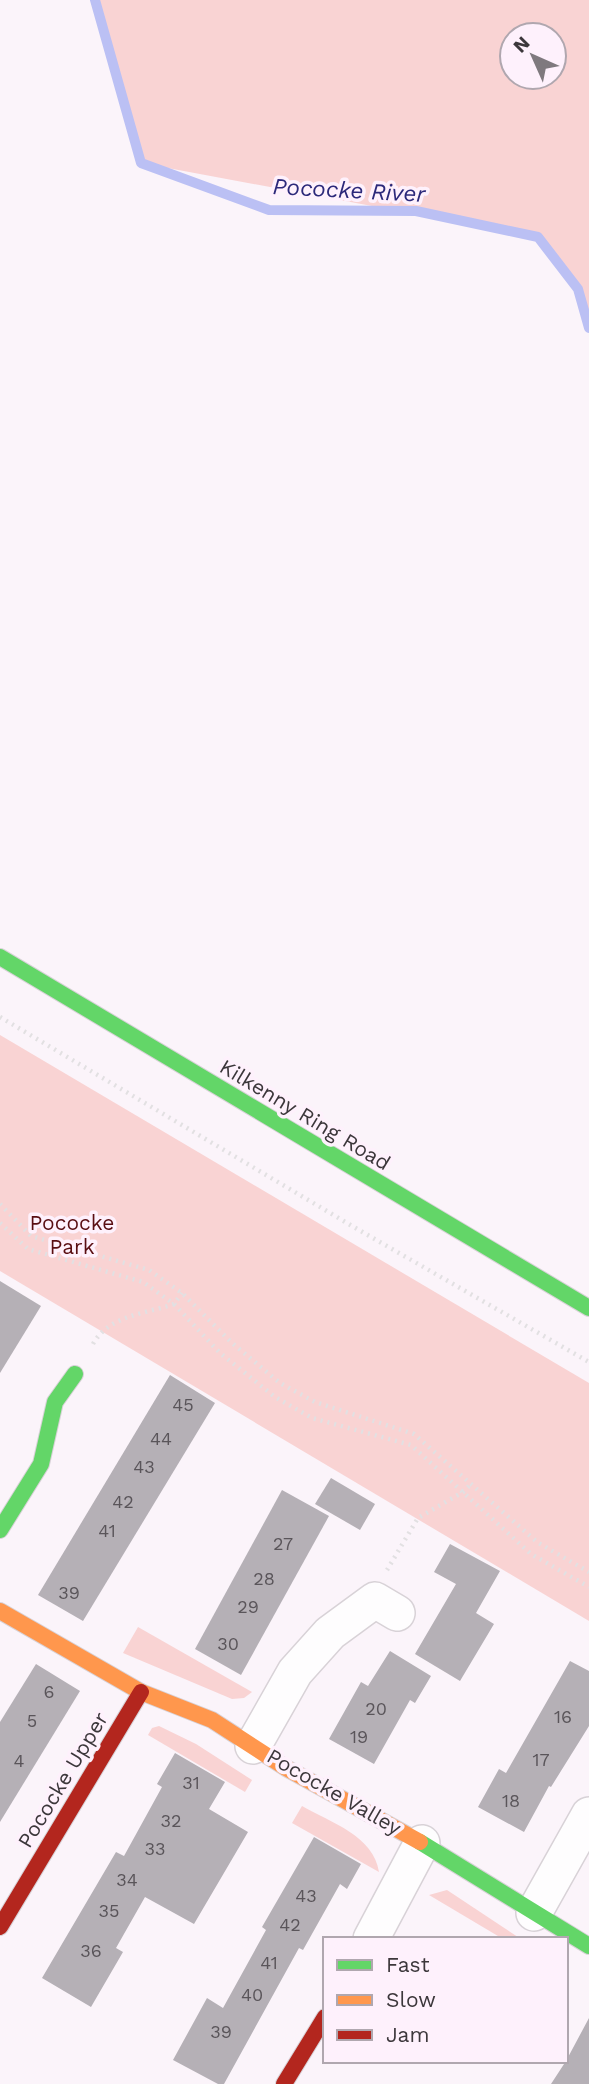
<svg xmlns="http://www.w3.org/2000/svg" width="589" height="2084" font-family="'Work Sans',sans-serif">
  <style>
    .green { fill: #f9d3d3; fill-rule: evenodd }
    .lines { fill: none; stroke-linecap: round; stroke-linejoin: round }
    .stream { stroke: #bbc0f4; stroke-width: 10 }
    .building { fill: #b5b0b6 }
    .street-casing { stroke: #d8d2d7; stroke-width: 38 }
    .fast-casing { stroke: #d8d2d7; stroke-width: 18 }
    .slow-casing { stroke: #d8d2d7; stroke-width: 18 }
    .jam-casing { stroke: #d8d2d7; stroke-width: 18 }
    .path { stroke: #e2e0e2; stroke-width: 4.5; stroke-dasharray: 2 5; stroke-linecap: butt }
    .street { stroke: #fefdfe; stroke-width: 35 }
    .fast { stroke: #63d668; stroke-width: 16 }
    .slow { stroke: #ff974d; stroke-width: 16 }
    .jam { stroke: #b3261e; stroke-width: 16 }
    .labels { text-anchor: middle; stroke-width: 7; stroke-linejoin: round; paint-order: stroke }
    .number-label { font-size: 18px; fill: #5a555a }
    .street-label { font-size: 21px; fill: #3c373b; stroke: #fef1fc }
    .park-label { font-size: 21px; fill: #590e12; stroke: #fef1fc }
    .water-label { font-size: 23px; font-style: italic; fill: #2c297a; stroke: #fef1fc }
  </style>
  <rect width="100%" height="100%" fill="#fbf4fa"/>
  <g class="green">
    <path d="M99,0h490v328l-11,-39 -40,-52 -397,-74zM512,35h42v42h-42z"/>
    <path d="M0,1035l589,348v238l-589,-350z"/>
    <path d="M138,1627l114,65 -8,6 -12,1 -109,-46z"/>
    <path d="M159,1726l37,18 56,36 -7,12 -97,-57 4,-7z"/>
    <path d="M302,1806c28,16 72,30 77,66l-87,-49z"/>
    <path d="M447,1890l74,49h-18l-74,-44z"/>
  </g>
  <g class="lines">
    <path class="stream" d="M95,0l46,163 128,47 147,1 122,26 40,52 11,39"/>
  </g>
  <g class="building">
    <path d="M0,1281l41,25 -41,67z"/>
    <path d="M170,1375l45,28 -132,218 -45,-26z"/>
    <path d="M331,1478l44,26 -15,26 -45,-26z"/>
    <path d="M282,1490l47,26 -88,159 -46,-26z"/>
    <path d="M450,1544l50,27 -24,42 18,11 -34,57 -45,-27 41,-70 -22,-12z"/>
    <path d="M390,1651l41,25 -16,27 -5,-3 -36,64 -45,-25 32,-57 7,4z"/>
    <path d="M570,1661l19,10v55l-38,61 -2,-1 -25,46 -46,-25 21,-38 7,4z"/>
    <path d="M36,1664l44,27 -80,131v-100z"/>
    <path d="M175,1753l50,29 -16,27 39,23 -54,92 -49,-27 -29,51 7,4 -32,55 -49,-29 74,-126 8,4 38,-69 -5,-3z"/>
    <path d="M314,1837l47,27 -14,25 -7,-5 -37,66 -4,-2 -75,136h-6l-45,-24 34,-62 16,10 43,-78 -4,-3z"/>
    <path d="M589,2018v66h-38l15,-23z"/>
  </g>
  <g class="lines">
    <defs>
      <g id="street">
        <path d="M253,1746l42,-74 35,-39 45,-33 22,13"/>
        <path d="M534,1913l55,-98"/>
        <path d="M371,1939l51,-96"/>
      </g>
      <g id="fast">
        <path d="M0,957l589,351"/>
        <path d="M0,1530l41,-66 14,-62 20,-28"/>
        <path d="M420,1842l169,104"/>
      </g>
      <path id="slow" d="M0,1611l141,81 71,28 74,48 134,74"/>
      <g id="jam">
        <path d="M0,1927l141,-235"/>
        <path d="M284,2084l41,-67"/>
      </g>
    </defs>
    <use href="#street" class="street-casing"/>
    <use href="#fast" class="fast-casing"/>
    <use href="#slow" class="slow-casing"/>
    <use href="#jam" class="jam-casing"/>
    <g class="path">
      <path d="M0,1017l352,209 237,136"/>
      <path d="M0,1204l31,32 118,34 33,23 50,50 48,40 35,19 99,32 123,108 52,30"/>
      <path d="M0,1223l28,26 115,33 31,22 46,49 55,44 37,21 99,27 120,109 58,33"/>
      <path d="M93,1344c16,-29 52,-30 81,-40l8,-11"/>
      <path d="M387,1570l31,-52 45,-26 9,-9"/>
    </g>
    <use href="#street" class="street"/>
    <use href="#fast" class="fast"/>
    <use href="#slow" class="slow"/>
    <use href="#jam" class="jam"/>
  </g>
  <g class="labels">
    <g class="number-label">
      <text x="183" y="1411">45</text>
      <text x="161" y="1445">44</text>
      <text x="144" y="1473">43</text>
      <text x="123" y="1508">42</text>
      <text x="107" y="1537">41</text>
      <text x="283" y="1550">27</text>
      <text x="264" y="1585">28</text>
      <text x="69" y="1599">39</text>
      <text x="248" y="1613">29</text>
      <text x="228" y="1650">30</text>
      <text x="49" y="1698">6</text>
      <text x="376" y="1715">20</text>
      <text x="563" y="1723">16</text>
      <text x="32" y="1727">5</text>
      <text x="359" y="1743">19</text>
      <text x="541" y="1766">17</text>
      <text x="19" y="1767">4</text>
      <text x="191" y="1789">31</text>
      <text x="511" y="1807">18</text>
      <text x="171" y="1827">32</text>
      <text x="155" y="1855">33</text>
      <text x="127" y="1886">34</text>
      <text x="306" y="1902">43</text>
      <text x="109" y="1917">35</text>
      <text x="290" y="1931">42</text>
      <text x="91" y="1957">36</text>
      <text x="269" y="1969">41</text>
      <text x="252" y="2001">40</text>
      <text x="221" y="2038">39</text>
    </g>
    <g class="street-label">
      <text transform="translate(305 1115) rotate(31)" y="7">Kilkenny Ring Road</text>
      <text transform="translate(63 1780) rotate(-59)" y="7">Pococke Upper</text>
      <text transform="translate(334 1792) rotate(30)" y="7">Pococke Valley</text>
    </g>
    <g class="park-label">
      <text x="72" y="1230">Pococke<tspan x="72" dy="24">Park</tspan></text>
    </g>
    <g class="water-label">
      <text transform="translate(349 190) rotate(3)" y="8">Pococke River</text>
    </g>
  </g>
  <rect x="323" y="1937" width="245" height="126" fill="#fef1fc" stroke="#b0a7af" stroke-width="2"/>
  <rect x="337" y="1960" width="35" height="10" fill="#63d668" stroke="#b0a7af" stroke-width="2"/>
  <text x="386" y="1972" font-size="21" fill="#3c373b">Fast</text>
  <rect x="337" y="1995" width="35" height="10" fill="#ff974d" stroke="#b0a7af" stroke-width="2"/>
  <text x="386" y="2007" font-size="21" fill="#3c373b">Slow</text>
  <rect x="337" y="2030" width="35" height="10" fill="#b3261e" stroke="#b0a7af" stroke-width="2"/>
  <text x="386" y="2042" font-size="21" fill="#3c373b">Jam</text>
  <g transform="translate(533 56) rotate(315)"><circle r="33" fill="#fef1fc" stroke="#b0a7af" stroke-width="2"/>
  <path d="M0-5L12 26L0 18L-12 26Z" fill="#7f797e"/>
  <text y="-10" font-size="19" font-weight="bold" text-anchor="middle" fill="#3c373b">N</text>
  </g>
</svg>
